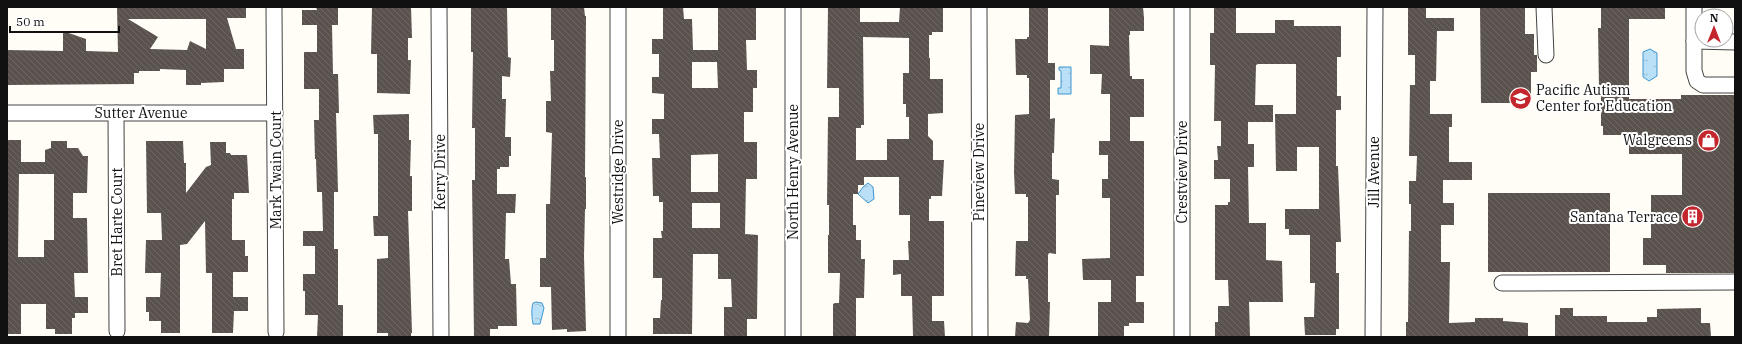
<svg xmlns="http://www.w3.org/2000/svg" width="1742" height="344" font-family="'IBM Plex Serif',serif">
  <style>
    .water { fill: url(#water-ripples); stroke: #3f96cf }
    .building { fill: url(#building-back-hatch); fill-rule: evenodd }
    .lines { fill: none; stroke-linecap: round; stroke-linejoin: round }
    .minor-casing { stroke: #444; stroke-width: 17 }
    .minor { stroke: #fff; stroke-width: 15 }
    .labels { text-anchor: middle; stroke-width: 4; stroke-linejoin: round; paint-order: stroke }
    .poi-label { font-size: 14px; fill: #111; stroke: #fff; text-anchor: end }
    .street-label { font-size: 14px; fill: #111; stroke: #fff }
  </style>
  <defs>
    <pattern id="water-ripples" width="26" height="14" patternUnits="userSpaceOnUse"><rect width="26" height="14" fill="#b9e0f7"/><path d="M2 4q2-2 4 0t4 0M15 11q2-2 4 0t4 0" fill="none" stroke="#9ebfd3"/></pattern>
    <pattern id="building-back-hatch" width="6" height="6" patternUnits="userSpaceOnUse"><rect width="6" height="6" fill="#5a524d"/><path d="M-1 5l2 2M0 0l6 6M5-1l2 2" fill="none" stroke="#6d6662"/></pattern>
  </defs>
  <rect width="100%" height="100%" fill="#fffdf5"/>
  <g class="water">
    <path d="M1650,49l7,4v23l-8,5 -6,-4v-25z"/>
    <path d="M1059,67h12v27h-13v-6h3v-17l-2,-1z"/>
    <path d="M868,183l5,4 1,12 -6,4 -10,-9 5,-7z"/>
    <path d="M536,302l6,1 2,5 -4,16h-7c-1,-5 -2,-15 0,-21z"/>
  </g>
  <g class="building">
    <path d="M117,7h129v11h-19l9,31h8v20h-20v13l-23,1v2h-15v-15l-26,-1v2h-21v2h-5v11l-126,1 -1,-35 56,1v-20l23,8v12l32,1zM128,19h78v30l-16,-8 -3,9 -37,-1 8,-12z"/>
    <path d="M316,7h22v18h-6l1,49h5l1,39h-3l2,79h-4v57h4v56h5v32h-26l1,-22h-13v-24h-2v-17h12v-28h-12v-15h20l-1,-39h-5l-1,-33h-1l-1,-39h5v-31h-15v-37h13v-27h-15v-15h15z"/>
    <path d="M372,7h39l1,31h-4v22h3l-1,34 -33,-1v-39h-6z"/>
    <path d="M471,7h36l1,50 3,1 -1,19 -8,-1v23h4l-1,38h6v19h-2v11h-9v2h-3v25h19l-1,19h-9l-1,46h4l2,25h5l1,42h-19v3h-8v8h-16l-2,-157h3v-52h-3l1,-76h-2z"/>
    <path d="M551,7h33l1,9h1l-1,161h1v32h-1l-1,47 2,75 -19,1v-3l-15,1 -1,-43h-11v-29h6v-54h4l2,-71 -6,-1v-31h5l-1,-30h4v-31h-3z"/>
    <path d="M663,7h20l1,12h8l1,31h25v-43h38v33h-10l1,30h10v18h-4v24h-9v30h13v37h-11l-1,55 13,1 -1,84h-10v18h-23v-30h8l-1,-28h-13v-25h-25l-1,80h-39v-16h7l1,-18h1v-22h-9v-40h9l-1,-7h2v-29h-4v-6h-6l-1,-38h8l-1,-24h-7v-15h12v-25l-12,-1v-16h7v-23h-7v-15h11zM692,62h25l1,26h-26zM718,154v38h-27v-37zM692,203h28v25h-28z"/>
    <path d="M828,7h32v15h39l1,-15h43v25h-11v3h-3v23h1v21h13v34l-15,1v22l5,5v19h11l-2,36h-11v3h-2v22h15v75h-12v25h12l1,16 -32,-1 -1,-40h-11v-22l-8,1v-15h16l-1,-19h2v-26h-11v-38h-35v8h-6v9h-5v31h3v15h5v19h4l-1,39h-8v38l-23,1v-33l2,-1h4l1,-30h-12v-38h1v-30h-2l1,-88h11v-29h-12zM863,37l46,1v35h-6v31h3v13h3v22h-22v21h-31v-32h5v-3h3z"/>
    <path d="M1029,7h19v56h7v17h-5v39l5,-1 -1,35h-2v26l7,1v15h-3v59l-7,-1 -1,2v47h2l-1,35h-34l1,-15 12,1 2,-3 -2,-41h-2v-3h-11l1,-35h12v-44h-2v-3h-11l-1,-22 1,-57 14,-1v-36h-2v-3h-11l-1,-36h12v-2h2z"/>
    <path d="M1109,7h34l1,11v13h-14v4h-1l1,41h2v3h12v38h-14v24h14v135h-8v26h8v21h-15v3h-5v10h-26v-34h13v-22h-28l-1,-21 28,-1v-60h-8v-19h6v-24h-9v-14h11v-47h-9l1,-20h-12v-29l19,1z"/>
    <path d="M1214,7h22v26h39v-13h19v6h47v31h-4v39h4v14h-5v56h2l3,76h-5v31h3v56h-3v6h-31l-1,-18h10l1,-34h-5v-48h-21v-6h-4v-20h34v-62h-22v24h-21l-1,-57h21v-50h-38l-2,1 -1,40h18v17h-25v22h6v23h-6l1,56h17v37l16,1 1,41h-34l1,35h-35v-15h3v-16h11l-1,-26h-13v-75h13v-3h2v-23h-16v-19h4l-1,-14h4v-25h-7l1,-56h-5v-32h4z"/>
    <path d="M1408,7h18v11h28v13h-17l-1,50h-6v33h22v13h-3v35h23v18h-29v23h11v22h-13v37h9l-1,61 26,-1v-4h28v3l25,2v14h-122v-15h2l1,-91h2v-27h-2v-23h7l1,-25h-8l1,-71h5v-30h-7z"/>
    <path d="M1480,7h45v27h9v21h3v17h-6v31h-50z"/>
    <path d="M1601,7h64v12h-36v80h52v-4h54v178h-69v-8h-23v-27h8v-43h31v-41h-53v-19h-26v-9h-2v-38h-2l-1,-60h3z"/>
    <path d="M409,114v26h2l-1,36h2v35h-4l4,122h-1v4h-23v-4h-11v-74l11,-1v-22h-14l-1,-20h5v-82h-4l-1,-19z"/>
    <path d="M7,140h14v22h24v-12l6,-2v-7h16v7h11l5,8h5l-1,37h-14v25h14l1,55h-14l1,24h13v16h-13v5h-3v16h-17v-5h-9v-25h-25v30h-14zM19,174h35v66h-10v17h-26z"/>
    <path d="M146,141h37l1,22h2v30l20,-26 5,-2 -1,-23h16v11h4l1,2h16l2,38h-15v6h-2v41h13v16h3v16h-15v25h15v14h-14l-1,22h-21v-60h-6l-1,-52 -18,23 -7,1v88h-19v-12h-12v-9h-3v-15h14l1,-24h-16l1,-33h16l-1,-27h-14z"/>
    <rect x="1488" y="193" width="122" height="79"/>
    <path d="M1560,308h13v8h34v6h40v-5h10v-8l44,-1v15h9l1,14h-156v-22h5z"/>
  </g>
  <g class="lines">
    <defs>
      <g id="minor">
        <path d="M274,7l2,325"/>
        <path d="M439,7l2,330"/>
        <path d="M793,7v330"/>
        <path d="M979,7l1,330"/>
        <path d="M1544,7l2,48"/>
        <path d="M1694,7v64l3,10 6,4h32"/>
        <path d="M1694,41l41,1"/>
        <path d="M7,113h268"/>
        <path d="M116,113l1,218"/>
        <path d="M1502,283l233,-1"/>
        <path d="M618,337v-330"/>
        <path d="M1182,337v-330"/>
        <path d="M1373,337l2,-330"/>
      </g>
    </defs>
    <use href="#minor" class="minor-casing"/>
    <use href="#minor" class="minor"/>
  </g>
  <defs>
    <symbol id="school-disc" viewBox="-11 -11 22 22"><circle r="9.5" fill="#c4262e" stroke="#fff"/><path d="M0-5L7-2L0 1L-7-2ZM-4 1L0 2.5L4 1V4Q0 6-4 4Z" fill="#fff"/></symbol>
    <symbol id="shop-disc" viewBox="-11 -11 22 22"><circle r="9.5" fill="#c4262e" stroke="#fff"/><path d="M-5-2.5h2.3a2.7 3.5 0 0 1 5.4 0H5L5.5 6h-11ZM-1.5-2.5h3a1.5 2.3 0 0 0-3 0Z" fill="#fff"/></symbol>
    <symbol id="building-disc" viewBox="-11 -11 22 22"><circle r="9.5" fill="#c4262e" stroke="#fff"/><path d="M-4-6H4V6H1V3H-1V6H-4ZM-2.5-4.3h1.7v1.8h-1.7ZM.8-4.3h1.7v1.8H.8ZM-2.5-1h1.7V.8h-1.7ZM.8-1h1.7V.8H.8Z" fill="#fff"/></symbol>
  </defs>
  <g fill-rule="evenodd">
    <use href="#school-disc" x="1508" y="86" width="25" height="25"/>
    <use href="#shop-disc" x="1696" y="128" width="25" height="25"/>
    <use href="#building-disc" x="1680" y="204" width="25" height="25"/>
  </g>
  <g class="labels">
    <g class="poi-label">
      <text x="1536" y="95" text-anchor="start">Pacific Autism<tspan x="1536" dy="16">Center for Education</tspan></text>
      <text x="1692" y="145">Walgreens</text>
      <text x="1678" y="222">Santana Terrace</text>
    </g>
    <g class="street-label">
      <text x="141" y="118">Sutter Avenue</text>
      <text transform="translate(276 170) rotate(-90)" y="5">Mark Twain Court</text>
      <text transform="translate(440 172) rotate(-90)" y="5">Kerry Drive</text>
      <text transform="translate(618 172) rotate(-90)" y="5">Westridge Drive</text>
      <text transform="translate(793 172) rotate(-90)" y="5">North Henry Avenue</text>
      <text transform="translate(979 172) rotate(-90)" y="5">Pineview Drive</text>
      <text transform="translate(1182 172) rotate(-90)" y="5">Crestview Drive</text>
      <text transform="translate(1374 172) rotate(-90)" y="5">Jill Avenue</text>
      <text transform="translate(117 222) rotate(-90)" y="5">Bret Harte Court</text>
    </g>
  </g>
  <rect width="1742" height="344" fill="none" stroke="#111111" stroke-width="16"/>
  <g transform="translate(1714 28)"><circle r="19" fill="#ffffff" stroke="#a0a0a0"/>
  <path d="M0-3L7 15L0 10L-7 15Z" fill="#c4262e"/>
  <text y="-6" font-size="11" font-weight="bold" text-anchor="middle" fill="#111111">N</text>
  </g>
  <path d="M10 26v6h109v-6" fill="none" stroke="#111111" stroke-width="2"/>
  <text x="16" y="26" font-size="12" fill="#111111" stroke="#ffffff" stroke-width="3" paint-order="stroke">50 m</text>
</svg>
